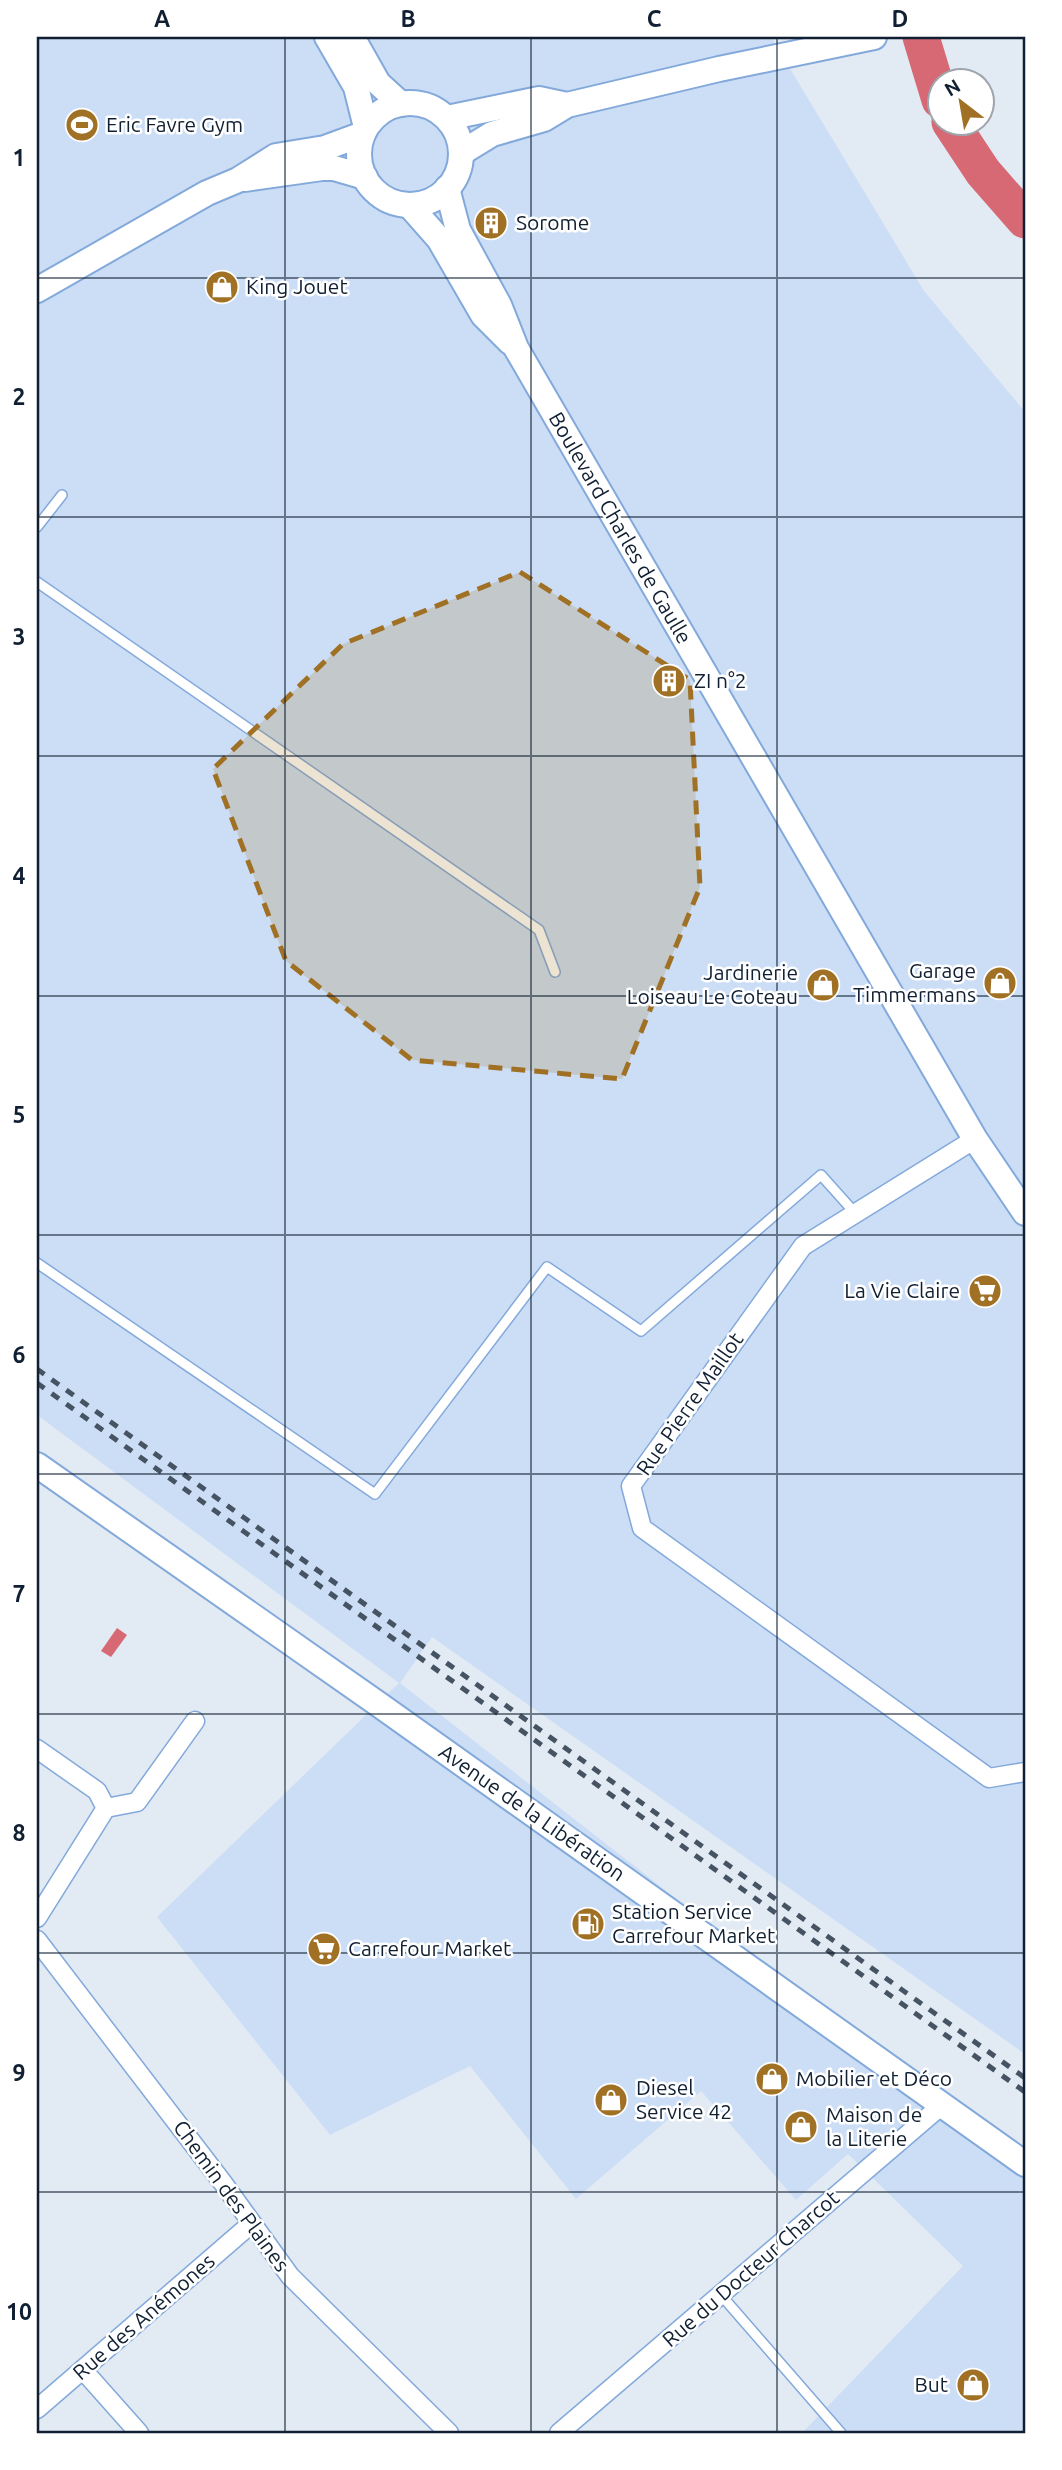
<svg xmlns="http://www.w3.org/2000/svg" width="1062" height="2470" font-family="Ubuntu,sans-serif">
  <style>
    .built { fill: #ccdef6 }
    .water { fill: #d76974 }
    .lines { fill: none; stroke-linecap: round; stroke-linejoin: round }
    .river { stroke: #d76974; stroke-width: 37 }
    .lane-casing { stroke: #83a9db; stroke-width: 12 }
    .street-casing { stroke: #83a9db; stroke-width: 21 }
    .secondary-casing { stroke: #83a9db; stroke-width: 28 }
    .lane { stroke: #fff; stroke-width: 9 }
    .street { stroke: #fff; stroke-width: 18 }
    .secondary { stroke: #fff; stroke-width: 24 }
    .rail { stroke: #465363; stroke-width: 5; stroke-dasharray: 9 9; stroke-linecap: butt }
    .marked { fill: #a07124; fill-opacity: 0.2; stroke: #a07124; stroke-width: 5; stroke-dasharray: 14 9; stroke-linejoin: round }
    .grid { fill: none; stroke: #101f32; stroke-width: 2; stroke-opacity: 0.55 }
    .labels { text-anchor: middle; stroke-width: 5; stroke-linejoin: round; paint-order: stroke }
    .poi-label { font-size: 21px; fill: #101f32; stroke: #fff; text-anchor: start }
    .street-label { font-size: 21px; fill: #101f32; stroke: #fff }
    .neatline { fill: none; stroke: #101f32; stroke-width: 2.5 }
    .grid-label { font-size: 23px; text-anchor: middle; font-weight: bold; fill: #101f32 }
  </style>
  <rect width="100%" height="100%" fill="#e2eaf4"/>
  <path class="built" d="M37,37h734l153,254 101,121v1642l-593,-417 -32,46 625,488v262h-223l161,-167 -115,-112 -52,46 -95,-109 -125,108 -106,-133 -140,69 -173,-218 242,-234 -362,-268z"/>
  <path class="water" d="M117,1628l10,7 -16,22 -10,-6z"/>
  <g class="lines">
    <g class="river">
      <path d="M921,37l19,63"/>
      <path d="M950,122l33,50 42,48"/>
    </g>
    <defs>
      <g id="lane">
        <path d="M37,527l25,-32"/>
        <path d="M37,582l502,348 16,42"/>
        <path d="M37,1263l338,231 172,-227 94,64 180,-156 34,38"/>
        <path d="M721,2295l120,138"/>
      </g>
      <g id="street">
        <path d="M975,1139l-172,107 -172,240 11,42 347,250 36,-6"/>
        <path d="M37,1749l60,42 9,17"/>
        <path d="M37,1918l69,-110 31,-6 58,-81"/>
        <path d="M37,1940l186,243 67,93 159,157"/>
        <path d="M83,2370l56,63"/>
        <path d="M37,2409l214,-185"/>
        <path d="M559,2433l383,-328"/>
      </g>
      <g id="secondary">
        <path d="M327,37l29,50 10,40"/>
        <path d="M352,37l26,46 23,21"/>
        <circle cx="410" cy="154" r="51"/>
        <path d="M447,118l92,-19 28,6"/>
        <path d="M461,153l31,-19 52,-15 23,-14 152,-36 155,-32"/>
        <path d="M245,179l77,-11h12l31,9"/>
        <path d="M447,188l11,42 41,75 17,43 459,791 50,74"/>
        <path d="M409,205l30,34 44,76 27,27"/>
        <path d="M37,290l170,-97 31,-13 38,-24 49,-8 38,-14"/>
        <path d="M37,1465l344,241 644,458"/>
      </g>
    </defs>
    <use href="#lane" class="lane-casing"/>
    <use href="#street" class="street-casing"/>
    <use href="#secondary" class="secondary-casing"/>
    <use href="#lane" class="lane"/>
    <use href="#street" class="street"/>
    <use href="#secondary" class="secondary"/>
    <g class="rail">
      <path d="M37,1369l988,709"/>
      <path d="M37,1383l988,709"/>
    </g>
  </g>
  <path class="marked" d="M520,572l170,108 10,207 -78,192 -210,-19 -126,-99 -73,-192 130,-125z"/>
  <path class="grid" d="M285,37v2396M531,37v2396M777,37v2396M37,278h988M37,517h988M37,756h988M37,996h988M37,1235h988M37,1474h988M37,1714h988M37,1953h988M37,2192h988"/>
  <defs>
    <symbol id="stadium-disc" viewBox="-11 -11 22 22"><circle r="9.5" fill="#a07124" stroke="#fff"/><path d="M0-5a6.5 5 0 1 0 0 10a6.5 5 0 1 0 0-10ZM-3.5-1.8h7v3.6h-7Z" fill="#fff"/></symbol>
    <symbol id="building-disc" viewBox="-11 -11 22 22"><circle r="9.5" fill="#a07124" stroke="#fff"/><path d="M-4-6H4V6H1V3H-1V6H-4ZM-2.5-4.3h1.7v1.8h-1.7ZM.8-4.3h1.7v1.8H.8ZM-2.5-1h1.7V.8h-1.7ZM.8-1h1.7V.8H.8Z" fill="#fff"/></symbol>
    <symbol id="shop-disc" viewBox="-11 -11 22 22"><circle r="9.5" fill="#a07124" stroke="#fff"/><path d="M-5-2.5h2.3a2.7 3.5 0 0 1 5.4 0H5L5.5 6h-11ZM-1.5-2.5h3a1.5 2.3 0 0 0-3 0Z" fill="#fff"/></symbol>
    <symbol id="supermarket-disc" viewBox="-11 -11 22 22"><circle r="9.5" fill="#a07124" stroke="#fff"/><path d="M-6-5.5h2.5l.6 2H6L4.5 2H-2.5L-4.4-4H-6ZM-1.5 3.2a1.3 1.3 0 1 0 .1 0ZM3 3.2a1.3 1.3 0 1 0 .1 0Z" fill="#fff"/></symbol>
    <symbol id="fuel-disc" viewBox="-11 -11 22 22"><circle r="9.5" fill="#a07124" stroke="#fff"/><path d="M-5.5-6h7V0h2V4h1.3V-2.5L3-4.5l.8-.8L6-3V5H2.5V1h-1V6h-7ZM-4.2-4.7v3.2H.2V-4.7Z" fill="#fff"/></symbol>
  </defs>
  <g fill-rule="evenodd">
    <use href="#stadium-disc" x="63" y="106" width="38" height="38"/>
    <use href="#building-disc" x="472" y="204" width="38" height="38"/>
    <use href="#shop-disc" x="203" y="268" width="38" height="38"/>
    <use href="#building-disc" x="650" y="662" width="38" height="38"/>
    <use href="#shop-disc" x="981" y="964" width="38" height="38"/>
    <use href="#shop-disc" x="804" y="966" width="38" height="38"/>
    <use href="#supermarket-disc" x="966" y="1272" width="38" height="38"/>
    <use href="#fuel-disc" x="569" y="1905" width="38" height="38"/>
    <use href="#supermarket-disc" x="305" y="1930" width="38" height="38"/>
    <use href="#shop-disc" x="753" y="2060" width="38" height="38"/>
    <use href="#shop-disc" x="592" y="2081" width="38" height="38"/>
    <use href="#shop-disc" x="782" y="2108" width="38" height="38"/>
    <use href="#shop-disc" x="954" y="2366" width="38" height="38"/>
  </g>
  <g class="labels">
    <g class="poi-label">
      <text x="106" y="132">Eric Favre Gym</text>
      <text x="516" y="230">Sorome</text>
      <text x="246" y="294">King Jouet</text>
      <text x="694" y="688">ZI n°2</text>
      <text x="976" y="978" text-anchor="end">Garage<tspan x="976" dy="24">Timmermans</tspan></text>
      <text x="798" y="980" text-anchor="end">Jardinerie<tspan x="798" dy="24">Loiseau Le Coteau</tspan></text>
      <text x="960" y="1298" text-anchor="end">La Vie Claire</text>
      <text x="612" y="1919">Station Service<tspan x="612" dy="24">Carrefour Market</tspan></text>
      <text x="348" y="1956">Carrefour Market</text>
      <text x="796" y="2086">Mobilier et Déco</text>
      <text x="636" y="2095">Diesel<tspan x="636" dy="24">Service 42</tspan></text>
      <text x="826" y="2122">Maison de<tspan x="826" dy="24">la Literie</tspan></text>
      <text x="948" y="2392" text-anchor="end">But</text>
    </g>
    <g class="street-label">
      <text transform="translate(620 528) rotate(60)" y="7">Boulevard Charles de Gaulle</text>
      <text transform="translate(690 1404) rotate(-55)" y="7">Rue Pierre Maillot</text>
      <text transform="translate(532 1813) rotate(35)" y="7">Avenue de la Libération</text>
      <text transform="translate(231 2196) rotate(54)" y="7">Chemin des Plaines</text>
      <text transform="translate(751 2269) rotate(-41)" y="7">Rue du Docteur Charcot</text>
      <text transform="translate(144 2317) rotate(-41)" y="7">Rue des Anémones</text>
    </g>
  </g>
  <rect width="1062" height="2470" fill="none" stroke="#ffffff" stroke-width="77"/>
  <g transform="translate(961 102) rotate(329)"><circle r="33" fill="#ffffff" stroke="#9fa5ad" stroke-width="2"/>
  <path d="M0-5L12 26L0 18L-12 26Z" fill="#a07124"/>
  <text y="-10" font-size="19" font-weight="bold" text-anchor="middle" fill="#101f32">N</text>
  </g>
  <rect x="38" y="38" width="986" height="2394" class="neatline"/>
  <g class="grid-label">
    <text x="162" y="27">A</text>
    <text x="408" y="27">B</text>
    <text x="654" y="27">C</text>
    <text x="900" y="27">D</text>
    <text x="19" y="166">1</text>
    <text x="19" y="405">2</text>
    <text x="19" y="645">3</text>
    <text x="19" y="884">4</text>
    <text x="19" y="1123">5</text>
    <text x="19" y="1363">6</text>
    <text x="19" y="1602">7</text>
    <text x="19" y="1841">8</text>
    <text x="19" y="2081">9</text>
    <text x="19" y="2320">10</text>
  </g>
</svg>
